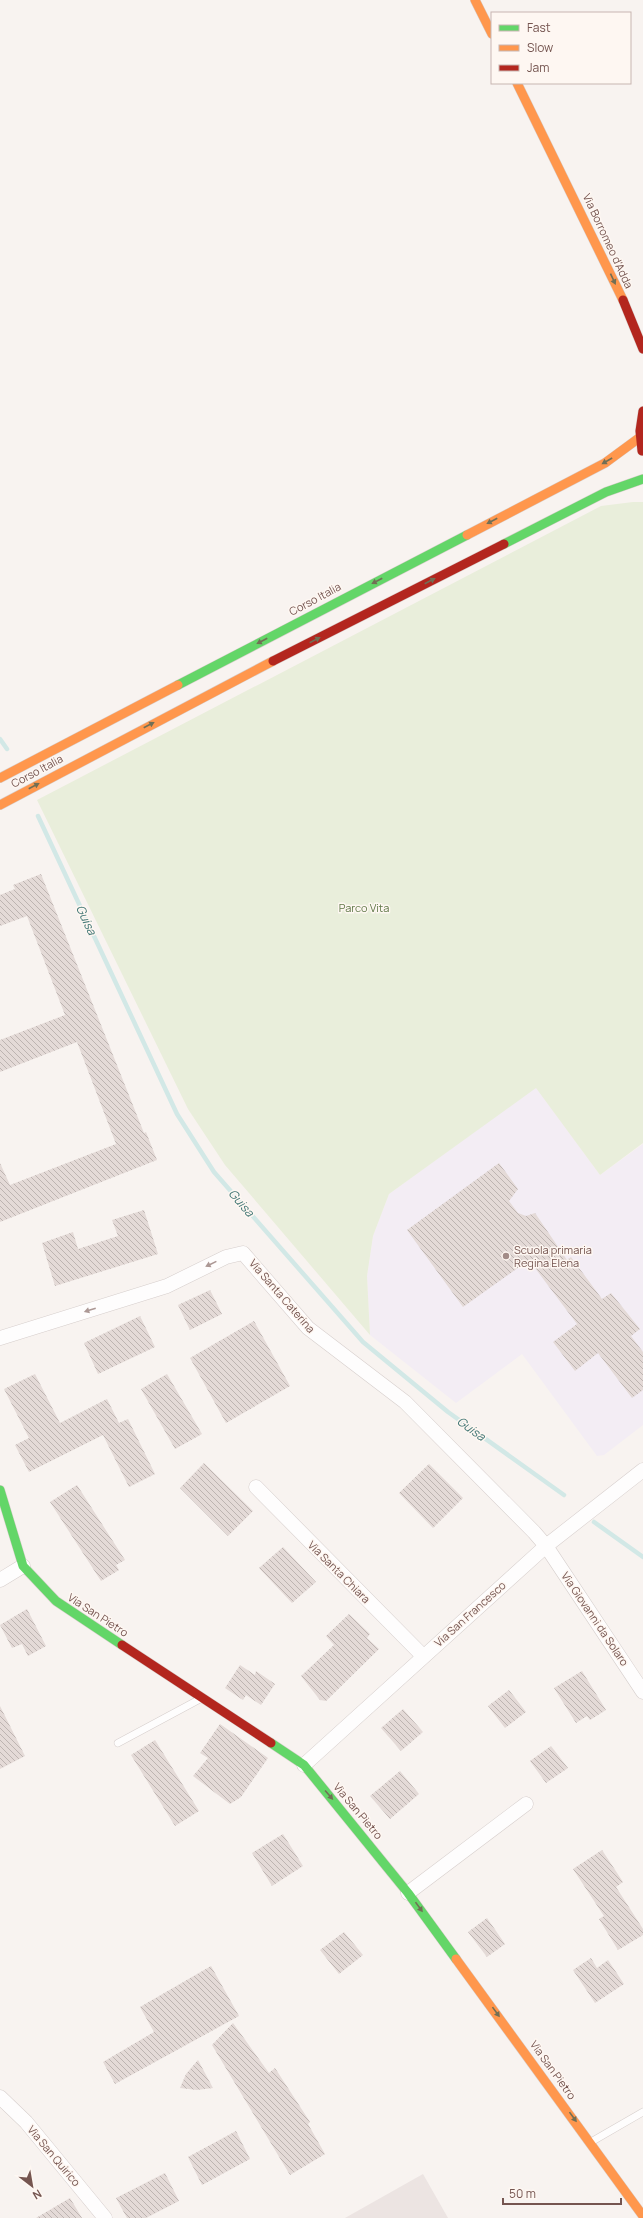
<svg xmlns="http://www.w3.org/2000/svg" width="643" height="2218" font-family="Manrope,sans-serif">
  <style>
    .industrial { fill: #ece4e2 }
    .education { fill: #f3edf4 }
    .park { fill: #e9eedb }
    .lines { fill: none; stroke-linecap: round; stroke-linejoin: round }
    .stream { stroke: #d2e8e6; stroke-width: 4.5 }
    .building { fill: url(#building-back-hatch) }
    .lane-casing { stroke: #d6cecc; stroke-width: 8 }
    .street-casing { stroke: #d6cecc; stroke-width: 15 }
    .fast-casing { stroke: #d8cecb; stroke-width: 10 }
    .slow-casing { stroke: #d8cecb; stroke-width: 10 }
    .jam-casing { stroke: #d8cecb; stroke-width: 10 }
    .lane { stroke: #fefdfd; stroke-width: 7 }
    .street { stroke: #fefdfd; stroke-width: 14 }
    .fast { stroke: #63d668; stroke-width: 9 }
    .slow { stroke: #ff974d; stroke-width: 9 }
    .jam { stroke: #b3261e; stroke-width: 9 }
    .oneway { fill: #716f55 }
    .oneway2 { fill: #ac9895 }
    .poi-dot { fill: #a38c88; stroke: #fef7f2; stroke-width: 1.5 }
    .labels { text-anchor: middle; stroke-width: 3; stroke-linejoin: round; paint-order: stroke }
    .street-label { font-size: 11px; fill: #755550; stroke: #fef7f2 }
    .park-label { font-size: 11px; fill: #617949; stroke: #fef7f2 }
    .poi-label { font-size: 11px; fill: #755550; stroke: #fef7f2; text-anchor: start }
    .water-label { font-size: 12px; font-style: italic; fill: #447876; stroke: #fef7f2 }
  </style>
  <defs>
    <pattern id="building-back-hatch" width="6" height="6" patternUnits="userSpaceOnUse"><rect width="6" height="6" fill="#e4dad7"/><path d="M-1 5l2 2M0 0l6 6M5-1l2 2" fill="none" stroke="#bdb4b1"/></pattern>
  </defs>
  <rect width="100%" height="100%" fill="#f8f3f0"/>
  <path class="industrial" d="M423,2174l25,44h-103z"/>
  <path class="education" d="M536,1087l64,88 43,-31v281l-39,30 -7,1 -75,-102 -66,49 -86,-68 -3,-59 6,-40 16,-42z"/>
  <path class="park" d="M633,502h10v641l-43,32 -64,-87 -147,106 -16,42 -6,40 3,59 -145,-170 -37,-56 -151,-309 564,-294z"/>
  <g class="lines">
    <g class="stream">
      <path d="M0,739l7,10"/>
      <path d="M38,816l139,298 37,58 149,170 85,70 116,83"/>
      <path d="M594,1522l49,35"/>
    </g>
  </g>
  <g class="building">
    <path d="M41,874l103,259 2,-1 11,28 -157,62v-59l10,22 106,-41 -39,-102 -77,30v-32l65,-25 -38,-99 -27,10v-31l15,-6 -2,-4z"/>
    <path d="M499,1163l19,26 -9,12 9,12 8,3 9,-3 32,47 4,-3 31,42 9,-6 29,36 -9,7 12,16v38l-11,8 -34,-45 -23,18 -22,-29 24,-18 -48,-64 -66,47 -56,-77z"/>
    <path d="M144,1210l14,44 -103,32 -13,-43 31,-11 5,17 40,-13 -6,-16z"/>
    <path d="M210,1290l12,24 -32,16 -12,-25z"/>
    <path d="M140,1316l15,31 -57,27 -14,-31z"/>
    <path d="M254,1321l36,65 -64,37 -36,-65z"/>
    <path d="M35,1374l25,49 47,-24 12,24 9,-4 27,55 -26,13 -26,-52 -74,37 -14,-27 14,-7 -25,-49z"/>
    <path d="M167,1374l35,60 -27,15 -34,-60z"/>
    <path d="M204,1463l49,48 -25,25 -48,-48z"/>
    <path d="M429,1464l34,34 -30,30 -34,-35z"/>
    <path d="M77,1485l48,75 -9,5 3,5 -18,11 -51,-79z"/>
    <path d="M283,1547l33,35 -24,21 -33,-35z"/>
    <path d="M27,1609l19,37 -18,10 -6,-12 -10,4 -12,-23z"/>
    <path d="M349,1614l21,20 -3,4 12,11 -53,52 -6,-1 -19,-24 33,-31 -8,-9z"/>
    <path d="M240,1665l15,10 1,-4 19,13 -14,21 -15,-10 -3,5 -18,-12z"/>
    <path d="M582,1671l24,39 -16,10 -3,-4 -11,7 -22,-35z"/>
    <path d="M509,1690l17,22 -21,16 -17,-22z"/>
    <path d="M0,1706l25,50 -25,13z"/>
    <path d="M403,1709l20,23 -22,19 -20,-23z"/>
    <path d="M220,1724l48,34 -27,39 -11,7 -37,-28 15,-18 -8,-5z"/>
    <path d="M155,1740l44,71 -24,15 -44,-71z"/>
    <path d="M551,1746l17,22 -22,15 -16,-22z"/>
    <path d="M400,1771l19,23 -29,25 -20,-23z"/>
    <path d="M283,1834l20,32 -31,20 -20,-33z"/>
    <path d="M602,1850l21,32 -7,5 27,42v6l-25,15 -19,-31 5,-3 -31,-47z"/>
    <path d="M487,1918l18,26 -18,13 -19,-25z"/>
    <path d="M344,1932l19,23 -24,19 -19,-24z"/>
    <path d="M591,1958l6,10 11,-8 16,24 -29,19 -22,-33z"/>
    <path d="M211,1966l28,50 -124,68 -12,-22 51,-30 -14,-25z"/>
    <path d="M233,2023l36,50 6,-5 35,54 -2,2 17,30 -35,21 -78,-130z"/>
    <path d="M198,2060l15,28 -16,2 -17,-2 6,-14z"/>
    <path d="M236,2131l14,28 -48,26 -14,-28z"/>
    <path d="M165,2173l14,28 -33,17h-19l-11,-20z"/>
    <path d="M70,2198l12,20h-46z"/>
  </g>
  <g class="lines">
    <defs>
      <g id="lane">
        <path d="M118,1743l82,-44"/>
        <path d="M591,2142l52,-30"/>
      </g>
      <g id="street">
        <path d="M0,1338l167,-52 59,-29 17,-4 65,75 97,74 129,130 12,14 97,146"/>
        <path d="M256,1487l167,169"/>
        <path d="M0,1580l23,-14"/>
        <path d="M304,1765l242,-219 97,-76"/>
        <path d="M408,1893l118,-89"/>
        <path d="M0,2097l26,25 79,96"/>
      </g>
      <g id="fast">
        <path d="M504,544l102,-52 37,-13"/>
        <path d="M178,685l289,-150"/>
        <path d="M0,1490l23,76 33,35 66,44"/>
        <path d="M271,1743l33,22 104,128 48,66"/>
      </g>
      <g id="slow">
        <path d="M475,0l17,34"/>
        <path d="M517,83l106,217"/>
        <path d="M467,535l138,-72 34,-25"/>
        <path d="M0,778l178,-93"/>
        <path d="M0,805l273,-144"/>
        <path d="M456,1959l187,257"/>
      </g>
      <g id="jam">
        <path d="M623,300l20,49"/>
        <path d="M642,451l-2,-20 3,-20"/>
        <path d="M273,661l231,-117"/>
        <path d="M122,1645l149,98"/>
      </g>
    </defs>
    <use href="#lane" class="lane-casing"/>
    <use href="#street" class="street-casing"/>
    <use href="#fast" class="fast-casing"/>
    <use href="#slow" class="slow-casing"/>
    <use href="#jam" class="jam-casing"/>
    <use href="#lane" class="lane"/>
    <use href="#street" class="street"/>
    <use href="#fast" class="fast"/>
    <use href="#slow" class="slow"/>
    <use href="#jam" class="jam"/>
  </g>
  <defs><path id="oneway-solid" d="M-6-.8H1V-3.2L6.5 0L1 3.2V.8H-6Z"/></defs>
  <g class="oneway">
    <use href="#oneway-solid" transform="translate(613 279) rotate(65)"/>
    <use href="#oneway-solid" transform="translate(607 461) rotate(150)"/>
    <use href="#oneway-solid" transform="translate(492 521) rotate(152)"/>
    <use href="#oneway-solid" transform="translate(377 581) rotate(152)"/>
    <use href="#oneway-solid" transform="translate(430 581) rotate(-27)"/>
    <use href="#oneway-solid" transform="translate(315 640) rotate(-27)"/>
    <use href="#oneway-solid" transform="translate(262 641) rotate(152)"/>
    <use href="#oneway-solid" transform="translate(149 725) rotate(-28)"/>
    <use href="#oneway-solid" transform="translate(34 786) rotate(-28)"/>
    <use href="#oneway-solid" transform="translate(329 1795) rotate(49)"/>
    <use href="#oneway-solid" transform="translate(419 1907) rotate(54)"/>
    <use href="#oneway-solid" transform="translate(496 2012) rotate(54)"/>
    <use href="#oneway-solid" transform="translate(573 2117) rotate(54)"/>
  </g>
  <g class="oneway2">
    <use href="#oneway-solid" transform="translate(211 1264) rotate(154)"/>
    <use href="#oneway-solid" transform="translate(90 1310) rotate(163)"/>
  </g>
  <circle class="poi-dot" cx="506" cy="1256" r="4"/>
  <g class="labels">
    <g class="street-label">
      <text transform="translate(608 241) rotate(65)" y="4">Via Borromeo d'Adda</text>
      <text transform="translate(315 599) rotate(-28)" y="4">Corso Italia</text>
      <text transform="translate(37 771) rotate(-28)" y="4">Corso Italia</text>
      <text transform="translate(282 1296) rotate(49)" y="4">Via Santa Caterina</text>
      <text transform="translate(339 1572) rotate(45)" y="4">Via Santa Chiara</text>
      <text transform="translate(470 1614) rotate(-42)" y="4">Via San Francesco</text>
      <text transform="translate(98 1615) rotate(33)" y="4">Via San Pietro</text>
      <text transform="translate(595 1619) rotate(56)" y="4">Via Giovanni da Solaro</text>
      <text transform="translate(358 1811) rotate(50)" y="4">Via San Pietro</text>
      <text transform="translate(553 2070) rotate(54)" y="4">Via San Pietro</text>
      <text transform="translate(54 2156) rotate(50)" y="4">Via San Quirico</text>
    </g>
    <g class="park-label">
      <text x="364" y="912">Parco Vita</text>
    </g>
    <g class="poi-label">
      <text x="514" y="1254">Scuola primaria<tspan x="514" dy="13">Regina Elena</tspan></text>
    </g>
    <g class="water-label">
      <text transform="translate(86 920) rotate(65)" y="4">Guisa</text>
      <text transform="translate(241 1203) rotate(49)" y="4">Guisa</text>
      <text transform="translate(471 1429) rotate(36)" y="4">Guisa</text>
    </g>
  </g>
  <rect x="491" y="12" width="140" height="72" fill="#fef7f2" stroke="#c7b6b1"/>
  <rect x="499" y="25" width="20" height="6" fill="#63d668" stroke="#c7b6b1"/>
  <text x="527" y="32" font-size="12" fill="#755550">Fast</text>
  <rect x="499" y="45" width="20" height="6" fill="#ff974d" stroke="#c7b6b1"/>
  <text x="527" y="52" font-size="12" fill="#755550">Slow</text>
  <rect x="499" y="65" width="20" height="6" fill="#b3261e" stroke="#c7b6b1"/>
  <text x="527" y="72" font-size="12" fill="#755550">Jam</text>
  <g transform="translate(32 2186) rotate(149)" stroke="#fef7f2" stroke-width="3" paint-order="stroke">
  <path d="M0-3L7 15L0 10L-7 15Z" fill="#755550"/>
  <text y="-6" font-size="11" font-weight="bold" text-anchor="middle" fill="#755550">N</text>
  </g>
  <path d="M503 2198v6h118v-6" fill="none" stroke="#755550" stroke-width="2"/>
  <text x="509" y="2198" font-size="12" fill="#755550" stroke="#fef7f2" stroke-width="3" paint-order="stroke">50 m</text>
</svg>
